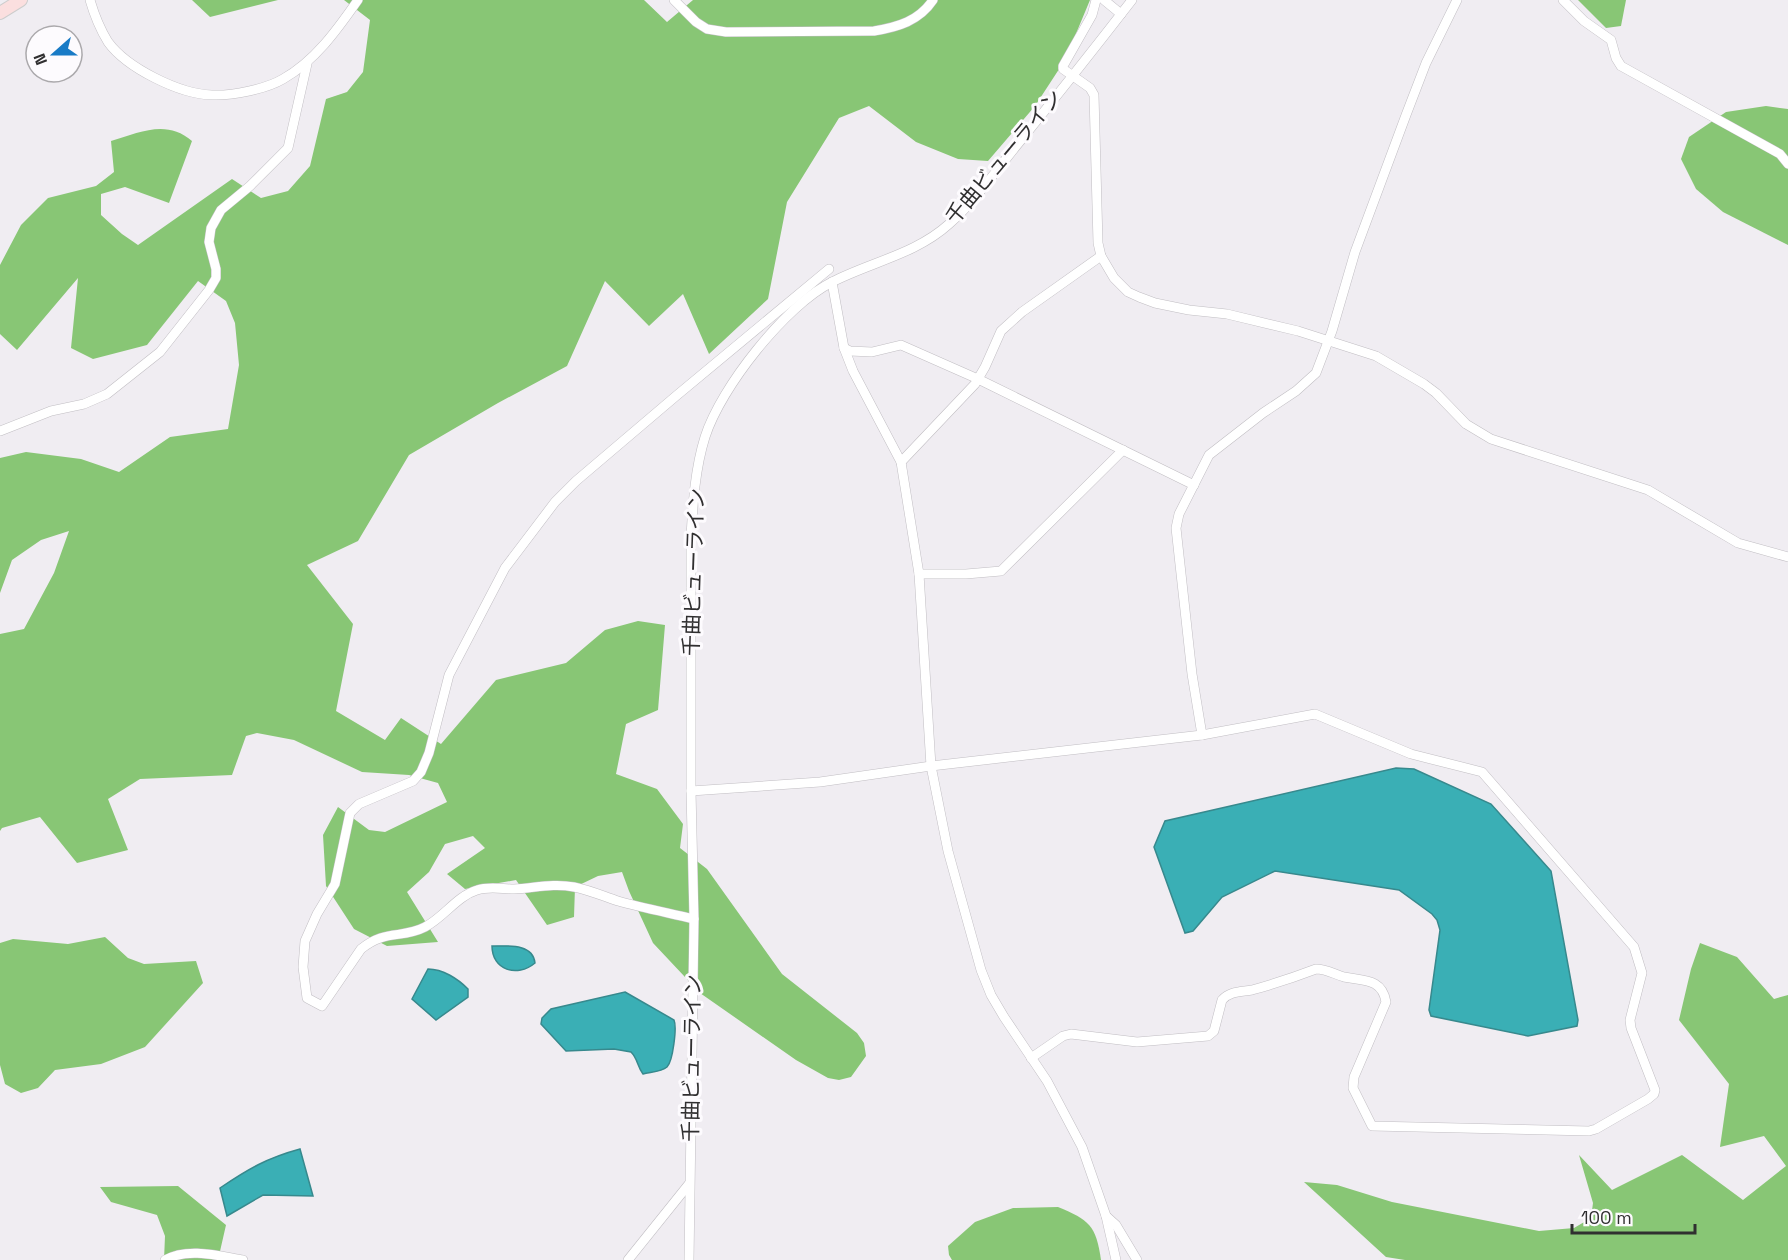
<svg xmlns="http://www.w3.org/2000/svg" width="1788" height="1260" font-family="'Space Grotesk','Noto Sans JP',sans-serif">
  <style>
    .forest { fill: #88c675 }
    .water { fill: #3aafb5; stroke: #37898d; stroke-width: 1.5 }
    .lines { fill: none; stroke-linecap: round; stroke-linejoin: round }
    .minor-casing { stroke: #c1bec3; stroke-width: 10 }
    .major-casing { stroke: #cdcdcd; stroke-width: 14 }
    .minor { stroke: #fff; stroke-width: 9 }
    .major { stroke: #fbdfdf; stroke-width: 12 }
    .labels { text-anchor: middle; stroke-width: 6; stroke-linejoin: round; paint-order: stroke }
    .street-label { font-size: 21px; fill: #302f30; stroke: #fdfbfe }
  </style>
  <rect width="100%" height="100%" fill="#f0edf2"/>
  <g class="forest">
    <path d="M192,0h86l-68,17z"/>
    <path d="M344,0h300l23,22 26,-22h397l-25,60 -30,46 -47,55 -30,-2 -42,-17 -47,-36 -30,12 -52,84 -19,97 -59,55 -26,-60 -34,32 -44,-45 -38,85 -69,37 -89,52 -51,86 -51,24 46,59 -17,87 49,29 16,-22 40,26 55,-64 70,-17 39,-33 33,-9 27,4 -7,85 -32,14 -10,50 41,15 26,35 -3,24 27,21 75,105 75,59 7,10 2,13 -15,21 -12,3 -11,-2 -32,-18 -96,-67 -47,-50 -24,-52 -7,-19 -24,4 -23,11 -1,30 -27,8 -31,-45 -51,9 -18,-15 38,-26 -12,-12 -28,8 -16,28 -22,20 31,50 -51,4 -33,-17 -28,-43 -3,-51 15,-28 31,23 16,2 62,-30 -9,-19 -29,-8 -47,-3 -68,-32 -37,-7 -11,3 -14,39 -92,4 -32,20 20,51 -51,13 -37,-46 -38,11 -2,3v-197l24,-5 30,-56 15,-42 -28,9 -29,20 -12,33v-135l26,-6 55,7 38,13 51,-35 58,-8 11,-64 -4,-42 -9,-22 -28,-20 -51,64 -54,14 -22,-11 7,-70 -61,72 -17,-16v-69l21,-40 27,-27 48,-12 18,-14 -3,-31c29,-9 56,-22 81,0l-23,62 -44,-16 -24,7v21l21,19 16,11 94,-66 29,19 27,-7 22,-25 16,-67 21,-7 16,-20 7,-52z"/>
    <path d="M1578,0h48l-5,26 -15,2z"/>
    <path d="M1766,106l22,3v136l-65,-33 -27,-23 -15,-30 8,-22 37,-25z"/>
    <path d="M105,937l23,21 16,6 52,-3 7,22 -58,64 -44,17 -46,6 -17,18 -17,5 -16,-9 -5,-19v-122l13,-4 55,5z"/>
    <path d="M1700,943l37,14 37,42 14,-4v265h-383l-19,-3 -82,-75 33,3 55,17 147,29 35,-3 17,-10 2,-15 -14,-48 33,35 70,-35 61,45 43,-34 -22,-30 -44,11 9,-63 -50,-64 12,-51z"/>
    <path d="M178,1186l48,39 -8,35h-54l1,-24 -8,-21 -46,-13 -11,-15z"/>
    <path d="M1058,1207c31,13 38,18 43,53h-149l-3,-5 -1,-9 27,-24 38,-14z"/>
  </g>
  <g class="water">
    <path d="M1396,768l18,1 77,35 60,67 27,149 -1,6 -49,10 -97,-20 -2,-6 11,-80 -3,-10 -5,-6 -33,-24 -124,-19 -53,26 -29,34 -8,2 -31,-86 11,-26z"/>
    <path d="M492,946c15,0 41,-3 43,17 -18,15 -43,7 -43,-17z"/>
    <path d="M428,969c15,0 30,10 40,20v8l-32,23 -24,-21z"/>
    <path d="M625,992l49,28c3,7 -1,41 -7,47 -6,5 -17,5 -24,7 -6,-8 -5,-15 -12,-22l-17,-3 -48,2 -25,-27 1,-6 9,-9z"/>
    <path d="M300,1149l13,47 -50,-1 -36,21 -7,-28c28,-19 47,-30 80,-39z"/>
  </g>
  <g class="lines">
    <defs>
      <g id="minor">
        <path d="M90,0c4,14 10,29 18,42 19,26 71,52 104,53 20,1 54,-6 71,-16 32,-18 54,-49 75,-79"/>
        <path d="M674,0l22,22 11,7 19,3 148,-1c24,-4 45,-10 59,-31"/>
        <path d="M1096,0l-4,15 -29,51v3l27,19 4,7 4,148 3,13 13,22 14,14 11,5 16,6 34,7 38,4 71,17 78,25 48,28 12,9 30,31 25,15 157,51 90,53 50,14"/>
        <path d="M1104,0l17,14"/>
        <path d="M1563,0l21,21 27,19 5,18 5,8 159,88 8,10"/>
        <path d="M832,282l12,66 9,23 48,91 18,112 12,192 17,85 33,119 10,25 13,22 43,64 35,66 24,69 10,44"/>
        <path d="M844,348l6,3 22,1 29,-7 77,34 216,106"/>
        <path d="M0,431l51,-20 33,-7 23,-10 53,-42 49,-62 7,-12v-9l-7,-27 2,-14 10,-18 29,-24 38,-38 19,-84"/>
        <path d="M901,462l74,-78 10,-17 16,-36 21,-19 79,-56"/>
        <path d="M919,574h47l35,-3 122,-121"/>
        <path d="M1202,735l-10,-61 -16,-146 3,-14 30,-59 54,-42 33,-22 20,-18 16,-42 23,-79 51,-137 20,-52 31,-63"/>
        <path d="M691,791l129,-9 111,-16 271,-31 113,-21 96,40 71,18 152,175 8,26 -12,47 1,8 24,62 -1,4 -6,5 -52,30 -7,2 -217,-5 -19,-38 1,-11 32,-75c-4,-24 -23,-21 -42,-25 -10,-3 -18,-8 -28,-8 -21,8 -42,15 -64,21 -11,2 -22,1 -30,10l-8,31 -6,5 -71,6 -66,-8 -8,2 -32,22"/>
        <path d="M694,919c-25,-6 -51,-11 -76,-18 -15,-5 -29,-11 -44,-14 -21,-4 -39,1 -60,2 -12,0 -25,-3 -37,1 -20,6 -33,27 -52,37 -23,12 -40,2 -64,22l-39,57 -15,-8 -4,-31 2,-26 12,-27 18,-30 15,-71 9,-9 54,-23 8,-9 8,-19 20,-78 56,-107 50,-66 21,-21 100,-85 153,-127"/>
        <path d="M1106,1216l10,9 21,35"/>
        <path d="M165,1260c23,-13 54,-4 78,0"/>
        <path d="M628,1260l61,-76"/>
        <path d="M689,1260l5,-341 -3,-128v-255c2,-33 4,-67 14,-99 16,-50 80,-131 127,-155 39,-20 84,-28 117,-58 26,-23 46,-52 68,-79 39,-48 77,-96 115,-145"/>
      </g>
      <path id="major" d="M0,13l21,-13"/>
    </defs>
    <use href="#minor" class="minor-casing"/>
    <use href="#major" class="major-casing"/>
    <use href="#minor" class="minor"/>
    <use href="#major" class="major"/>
  </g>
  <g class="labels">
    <g class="street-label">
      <text transform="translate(1004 157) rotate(-50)" y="7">千曲ビューライン</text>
      <text transform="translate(694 572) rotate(-88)" y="7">千曲ビューライン</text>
      <text transform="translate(692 1058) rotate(-89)" y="7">千曲ビューライン</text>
    </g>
  </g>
  <g transform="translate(54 54) rotate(249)"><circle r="28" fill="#fdfbfe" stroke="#aba9ac" stroke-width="1.5"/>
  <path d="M0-4.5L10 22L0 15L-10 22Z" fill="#197bc6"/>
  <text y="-9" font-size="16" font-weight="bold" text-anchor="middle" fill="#302f30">N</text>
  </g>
  <path d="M1572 1224v9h123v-9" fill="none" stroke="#302f30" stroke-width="3"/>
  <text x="1581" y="1224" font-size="18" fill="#302f30" stroke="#fdfbfe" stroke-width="4.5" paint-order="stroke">100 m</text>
</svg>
